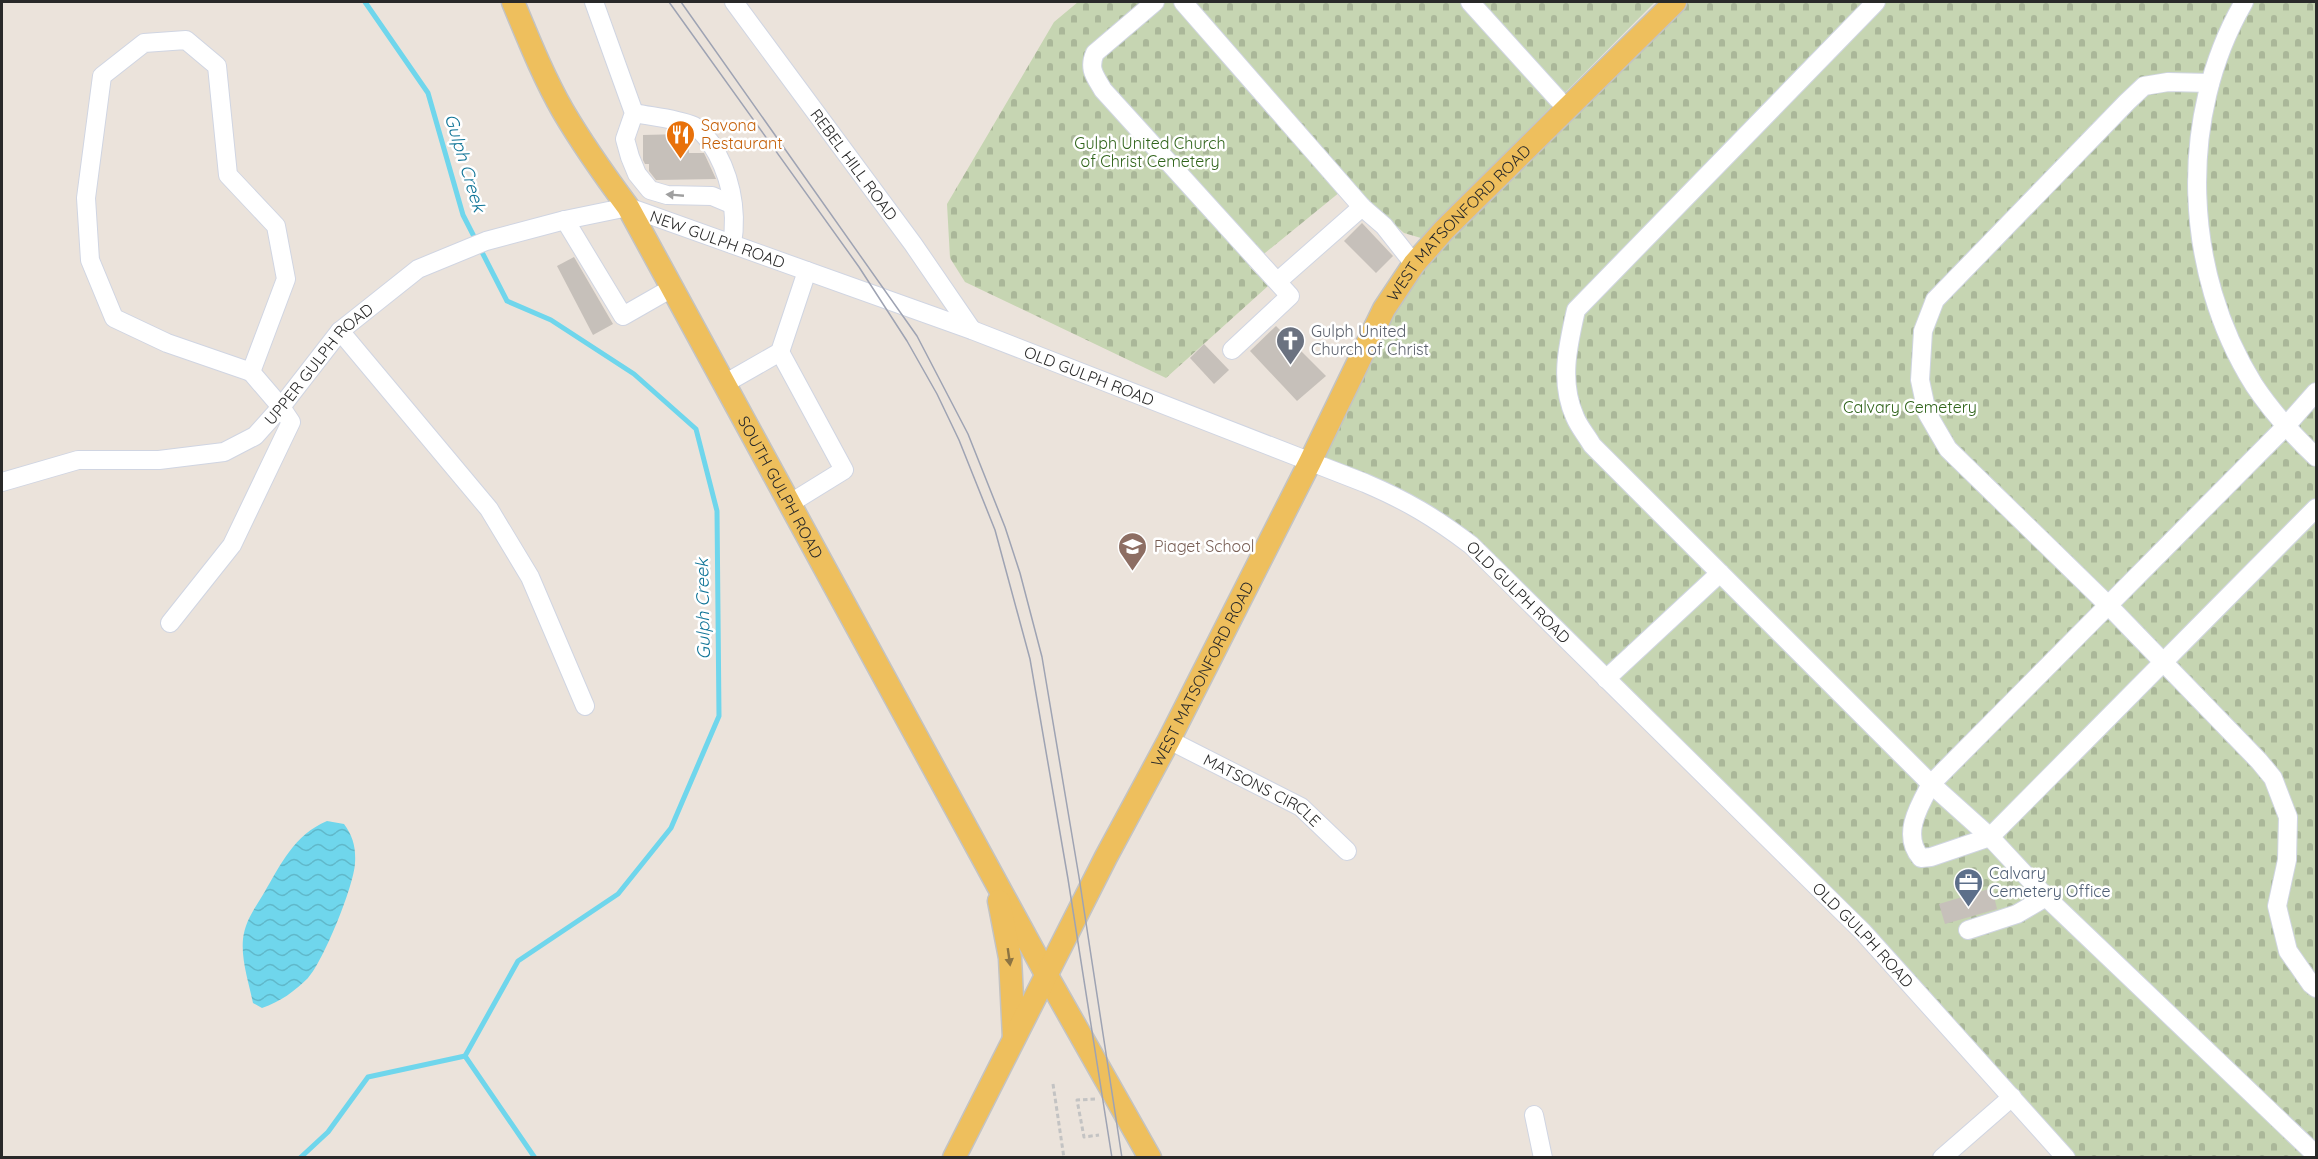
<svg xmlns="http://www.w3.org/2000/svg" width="2318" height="1159" font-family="Quicksand,sans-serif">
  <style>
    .cemetery { fill: url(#cemetery-stones) }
    .water { fill: url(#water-waves) }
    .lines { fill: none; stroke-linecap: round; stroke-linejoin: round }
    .stream { stroke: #6fd6ec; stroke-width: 5 }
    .building { fill: #c6c0ba }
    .minor-casing { stroke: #d0d5e2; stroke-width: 20 }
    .major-casing { stroke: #c3c3c3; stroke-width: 25 }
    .path { stroke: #c3c3c3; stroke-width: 3; stroke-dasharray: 4.5 3; stroke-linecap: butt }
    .minor { stroke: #fff; stroke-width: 18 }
    .major { stroke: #eebf5d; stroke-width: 22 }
    .tram { stroke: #9ea3b3; stroke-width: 1.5 }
    .oneway { fill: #9f9f9f }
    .oneway2 { fill: #8c7443 }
    .labels { text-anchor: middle; stroke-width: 5; stroke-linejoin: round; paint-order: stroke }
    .food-label { font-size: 16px; fill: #c56008; stroke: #fff; text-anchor: start }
    .park-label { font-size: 16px; fill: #30641b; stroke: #fff }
    .street-label { font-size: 16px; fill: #292929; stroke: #fff }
    .worship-label { font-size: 16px; fill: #5b616d; stroke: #fff; text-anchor: start }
    .education-label { font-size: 16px; fill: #785e54; stroke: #fff; text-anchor: start }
    .service-label { font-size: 16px; fill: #4e5e75; stroke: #fff; text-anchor: start }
    .water-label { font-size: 18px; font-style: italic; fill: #0f7497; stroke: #fff }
  </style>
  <defs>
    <pattern id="cemetery-stones" width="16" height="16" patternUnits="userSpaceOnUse" patternTransform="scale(1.5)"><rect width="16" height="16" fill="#c6d5b2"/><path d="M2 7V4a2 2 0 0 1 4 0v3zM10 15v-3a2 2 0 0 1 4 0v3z" fill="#aab799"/></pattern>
    <pattern id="water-waves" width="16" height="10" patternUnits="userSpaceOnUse" patternTransform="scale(1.5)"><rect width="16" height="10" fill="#6fd6ec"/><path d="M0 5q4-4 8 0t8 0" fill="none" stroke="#60b8ca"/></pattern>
  </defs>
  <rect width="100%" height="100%" fill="#ebe3db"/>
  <g class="cemetery">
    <path d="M1078,2h577l-234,236 -17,-5 -20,-18 -44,-23 -91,74 19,20 -102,92 -201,-96 -15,-24 -3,-54 107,-182z"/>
    <path d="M1675,2h641v1155h-250l-203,-225 -392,-387 -161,-83 74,-153z"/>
  </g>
  <path class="water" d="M327,821l17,3c9,12 12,24 11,39 -1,23 -32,99 -47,115 -13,13 -28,24 -46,30l-9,-5c-4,-20 -12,-43 -10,-64 2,-18 12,-31 21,-46 17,-29 30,-58 63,-72z"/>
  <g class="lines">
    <g class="stream">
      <path d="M465,1056l70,102"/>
      <path d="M300,1158l28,-26 40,-55 97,-21 53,-95 100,-67 53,-66 48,-112 -2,-205 -21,-82 -62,-55 -83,-54 -44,-19 -44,-86 -35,-122 -63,-91"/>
    </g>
  </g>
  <g class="building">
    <path d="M683,134l5,2 1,17h15l12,26 -60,1 -7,-9v-7h-4l-2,-4v-25z"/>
    <path d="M1362,223l31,33 -17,17 -32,-32z"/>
    <path d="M574,257l39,67 -20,11 -36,-69z"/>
    <path d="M1276,326l50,50 -29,25 -47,-50z"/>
    <path d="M1204,344l25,26 -15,14 -24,-26z"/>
    <path d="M1992,888l5,21 -52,15 -6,-20z"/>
  </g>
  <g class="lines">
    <defs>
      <g id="minor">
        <path d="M594,2l40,111 -9,26 5,18 7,17 13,16 17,5 45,1 19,8"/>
        <path id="s1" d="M734,2l179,242 59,86"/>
        <path d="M1155,2l-60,51c-7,16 0,23 8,37l187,206 -58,54"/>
        <path d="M1183,2l179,205"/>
        <path d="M1470,2l96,106"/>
        <path d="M1876,2l-300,308c-8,35 -17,72 -1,107 4,10 12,19 17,28l339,339 59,53 56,60 270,258"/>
        <path d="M2244,2c-67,115 -61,270 10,383 18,27 39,50 62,72"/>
        <path d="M186,40l31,26 11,109 48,51 10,53 -35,93 -84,-29 -53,-25 -24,-58 -4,-62 16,-122 42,-33z"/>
        <path d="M2210,83l-42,-1 -24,4 -17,16 -192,198 -12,31 -3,49 7,33 21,36 160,156 151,156 14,17 15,39 -1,43 -10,46 11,45 23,33 5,4"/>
        <path d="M634,113c20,4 41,5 60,13 6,3 12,11 16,16 20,30 28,67 22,102"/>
        <path d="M565,220l58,96 49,-28"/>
        <path d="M1278,281l84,-74 22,19 30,38"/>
        <path d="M340,331l149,178 41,68 55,129"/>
        <path d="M780,352l64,118 -55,34"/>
        <path d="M724,384l56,-32 27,-81"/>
        <path d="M2316,392l-31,35 -354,357c-12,22 -30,51 -10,74l10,-1 59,-20 326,-329"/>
        <path id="s2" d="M2,482l76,-22h81l65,-8 31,-16 26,-29 59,-76 78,-62 68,-28 79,-21 63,-13 344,123 393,153c42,18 69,34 106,62l392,387 203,226"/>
        <path d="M170,623l62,-78 59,-123 -10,-15 -30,-35"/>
        <path d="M1606,679l114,-106"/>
        <path id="s3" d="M1169,740l132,67 46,44"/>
        <path d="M1968,930l49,-16 29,-17"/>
        <path d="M1534,1115l9,43"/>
        <path d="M1942,1158l70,-61"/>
      </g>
      <g id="major">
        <path id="s4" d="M513,2c15,36 30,74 50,109 20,34 42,65 65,96l418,767 104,184"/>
        <path d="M999,901l11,57 4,80"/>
        <path id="s5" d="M954,1158l152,-301 63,-117 141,-278 74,-153 30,-45 30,-34 231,-228"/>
      </g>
    </defs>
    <use href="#minor" class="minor-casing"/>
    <use href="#major" class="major-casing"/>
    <g class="path">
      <path d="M1053,1084l11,74"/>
      <path d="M1095,1099l-18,1 7,37 15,-2"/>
    </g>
    <use href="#minor" class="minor"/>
    <use href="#major" class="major"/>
    <g class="tram">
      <path d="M669,2l190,265 48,74 30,53 22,46 36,90 35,129 38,220 44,279"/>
      <path d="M681,2l236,334 51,98 37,93 15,46 22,84 37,220 43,281"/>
    </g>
  </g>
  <defs><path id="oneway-solid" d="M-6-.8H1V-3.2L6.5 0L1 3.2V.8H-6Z" transform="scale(1.5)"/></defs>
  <use class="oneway" href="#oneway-solid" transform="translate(675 195) rotate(-175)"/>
  <use class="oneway2" href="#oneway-solid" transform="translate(1009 957) rotate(82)"/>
  <defs>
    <symbol id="restaurant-pin" viewBox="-11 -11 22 30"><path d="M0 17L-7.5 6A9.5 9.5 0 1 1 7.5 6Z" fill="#e8710a" stroke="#fff"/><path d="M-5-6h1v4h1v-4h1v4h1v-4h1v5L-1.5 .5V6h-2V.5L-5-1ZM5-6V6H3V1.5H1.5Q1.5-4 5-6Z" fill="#fff"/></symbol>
    <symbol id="church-pin" viewBox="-11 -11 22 30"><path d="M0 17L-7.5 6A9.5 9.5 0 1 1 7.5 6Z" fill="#6b7280" stroke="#fff"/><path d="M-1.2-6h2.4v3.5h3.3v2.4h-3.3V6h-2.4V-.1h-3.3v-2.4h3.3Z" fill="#fff"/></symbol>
    <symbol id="school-pin" viewBox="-11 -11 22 30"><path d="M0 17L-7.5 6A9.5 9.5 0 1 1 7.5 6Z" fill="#8d6e63" stroke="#fff"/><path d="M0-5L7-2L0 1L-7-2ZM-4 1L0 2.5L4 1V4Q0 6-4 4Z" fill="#fff"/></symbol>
    <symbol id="office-pin" viewBox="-11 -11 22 30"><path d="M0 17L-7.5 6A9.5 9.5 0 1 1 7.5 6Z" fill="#5c6f8a" stroke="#fff"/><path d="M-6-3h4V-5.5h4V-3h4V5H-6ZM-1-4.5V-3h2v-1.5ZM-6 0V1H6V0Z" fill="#fff"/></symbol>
  </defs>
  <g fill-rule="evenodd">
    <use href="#restaurant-pin" x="664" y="118" width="33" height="45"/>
    <use href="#church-pin" x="1274" y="324" width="33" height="45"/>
    <use href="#school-pin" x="1116" y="530" width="33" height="45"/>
    <use href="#office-pin" x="1952" y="866" width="33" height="45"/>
  </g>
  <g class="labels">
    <g class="food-label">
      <text x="701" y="131">Savona<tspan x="701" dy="18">Restaurant</tspan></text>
    </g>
    <g class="park-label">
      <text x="1150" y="149">Gulph United Church<tspan x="1150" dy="18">of Christ Cemetery</tspan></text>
      <text x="1910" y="413">Calvary Cemetery</text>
    </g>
    <g class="street-label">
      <text dy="6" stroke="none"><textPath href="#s1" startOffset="202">REBEL HILL ROAD</textPath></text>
      <text dy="6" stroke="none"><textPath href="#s5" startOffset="1066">WEST MATSONFORD ROAD</textPath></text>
      <text dy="6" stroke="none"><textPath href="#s2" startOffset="810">NEW GULPH ROAD</textPath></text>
      <text dy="6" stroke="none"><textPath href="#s2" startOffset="357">UPPER GULPH ROAD</textPath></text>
      <text dy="6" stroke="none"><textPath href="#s2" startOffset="1206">OLD GULPH ROAD</textPath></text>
      <text dy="6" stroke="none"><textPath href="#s4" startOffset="555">SOUTH GULPH ROAD</textPath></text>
      <text dy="6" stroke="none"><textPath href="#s2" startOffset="1692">OLD GULPH ROAD</textPath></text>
      <text dy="6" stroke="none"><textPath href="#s5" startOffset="544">WEST MATSONFORD ROAD</textPath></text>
      <text dy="6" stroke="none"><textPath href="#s3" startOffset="106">MATSONS CIRCLE</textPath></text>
      <text dy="6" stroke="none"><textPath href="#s2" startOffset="2178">OLD GULPH ROAD</textPath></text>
    </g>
    <g class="worship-label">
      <text x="1311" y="337">Gulph United<tspan x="1311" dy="18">Church of Christ</tspan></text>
    </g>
    <g class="education-label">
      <text x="1154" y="552">Piaget School</text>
    </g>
    <g class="service-label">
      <text x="1989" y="879">Calvary<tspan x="1989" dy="18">Cemetery Office</tspan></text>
    </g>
    <g class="water-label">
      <text transform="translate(465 163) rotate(73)" y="6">Gulph Creek</text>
      <text transform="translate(703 609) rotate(-91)" y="6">Gulph Creek</text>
    </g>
  </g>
  <rect width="2318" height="1159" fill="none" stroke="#292929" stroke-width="6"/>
</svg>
